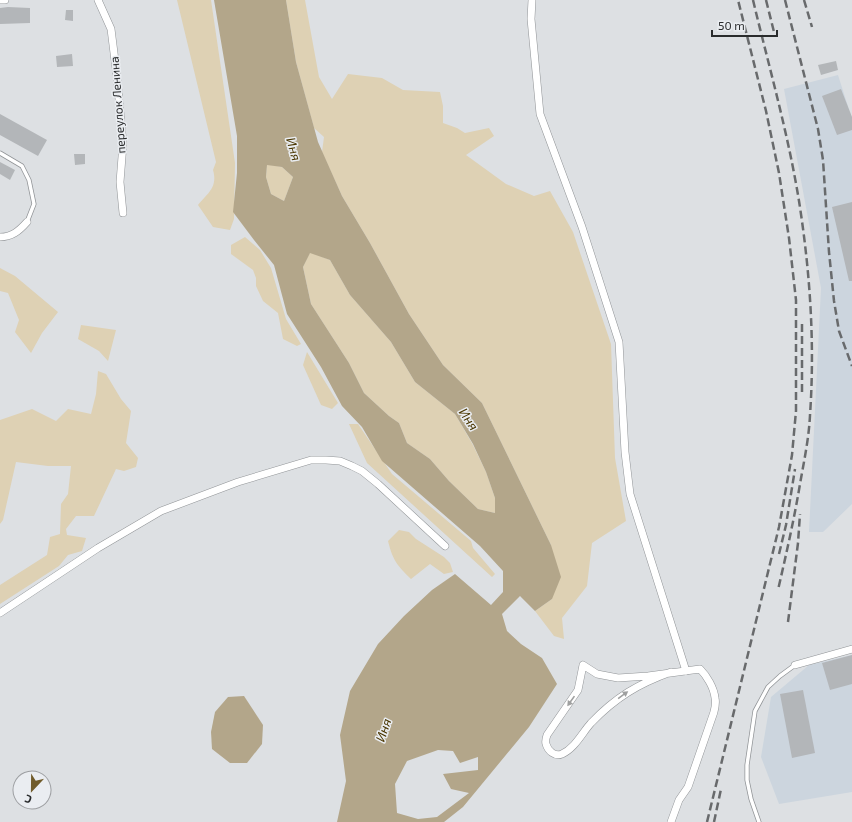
<svg xmlns="http://www.w3.org/2000/svg" width="852" height="822" font-family="'Exo 2',sans-serif">
  <style>
    .built { fill: #ccd5de }
    .green { fill: #ded1b4 }
    .water { fill: #b3a68a; fill-rule: evenodd }
    .building { fill: #b3b6b9 }
    .lines { fill: none; stroke-linecap: round; stroke-linejoin: round }
    .lane-casing { stroke: #919497; stroke-width: 5 }
    .street-casing { stroke: #919497; stroke-width: 8 }
    .lane { stroke: #fff; stroke-width: 3.5 }
    .street { stroke: #fff; stroke-width: 7 }
    .rail { stroke: #686a6c; stroke-width: 2.5; stroke-dasharray: 8 4; stroke-linecap: butt }
    .oneway { fill: #9fa0a0 }
    .labels { text-anchor: middle; stroke-width: 3; stroke-linejoin: round; paint-order: stroke }
    .street-label { font-size: 12px; fill: #292b2c; stroke: #eaedf1 }
    .water-label { font-size: 13px; font-style: italic; fill: #4a3600; stroke: #eaedf1 }
  </style>
  <rect width="100%" height="100%" fill="#dde0e3"/>
  <g class="built">
    <path d="M838,75l14,44v385l-29,28h-14l12,-244 -37,-199z"/>
    <path d="M852,655v137l-73,12 -18,-47 10,-60 38,-32z"/>
  </g>
  <g class="green">
    <path d="M177,0h34l24,163 -1,56 -4,11 -17,-3 -15,-22c10,-12 20,-18 15,-35l3,-8z"/>
    <path d="M286,0h19l14,77 13,22 16,-25 34,4 21,12 37,2 3,14v17l14,5 8,5 24,-5 5,8 -28,19 40,29 28,12 16,-5 23,41 38,112 4,114 11,63 -34,22 -5,43 -25,32 2,21 -10,-3 -19,-25 17,-12 -1,-54 -69,-142 -39,-38 -34,-51 -39,-71 -28,-47 -20,-44 2,-15 -10,-9 -18,-66z"/>
    <path d="M267,164l15,3 11,10 -9,24 -13,-7 -5,-17z"/>
    <path d="M245,237l15,13 11,18 15,51 15,25 -4,2 -14,-7 -5,-26 -15,-12 -7,-15v-8l-3,-8 -22,-16v-9z"/>
    <path d="M310,252l20,8 20,35 41,47 24,40 40,32 18,31 13,27 9,26v15l-17,-4 -29,-28 -19,-22 -23,-16 -8,-20 -10,-7 -25,-23 -15,-30 -38,-59 -8,-37z"/>
    <path d="M0,268l15,8 43,36 -16,21 -11,20 -16,-21 4,-12 -11,-27 -8,-2z"/>
    <path d="M81,325l35,5 -8,31 -9,-10 -21,-12z"/>
    <path d="M307,352l31,51 -6,6 -11,-4 -18,-40z"/>
    <path d="M98,371l8,3 15,25 10,12 -5,32 12,15 -2,9 -12,4 -8,-2 -22,47h-18l-10,13 1,6 19,3 -4,13 -14,4 -9,11 -59,38v-19l47,-30 3,-18 10,-3 1,-30 7,-10 3,-28h-23l-32,-4 -13,58 -3,4v-104l32,-11 24,12 12,-12 23,5 5,-20z"/>
    <path d="M349,424h9l34,50 79,67 2,7 22,26 -3,3 -125,-114z"/>
    <path d="M399,530l10,2 7,7 28,18 6,6 3,9 -9,2 -14,-10 -19,15c-14,-14 -18,-18 -23,-38z"/>
  </g>
  <g class="water">
    <path d="M214,0h72l10,62 22,80 24,54 28,47 39,71 34,51 39,38 69,142 10,32 -9,22 -17,12 -15,-15 -18,18 5,17 14,13 21,14 15,26 -28,43 -66,80 -19,15h-107l9,-41 -6,-46 10,-44 28,-47 26,-28 28,-26 23,-16 36,31 12,-13v-21l-23,-25 -98,-85 -20,-34 -20,-21 -21,-39 -34,-53 -13,-49 -20,-25 -21,-28 4,-39v-37zM267,165l15,2 11,10 -9,24 -13,-7 -5,-17zM310,253l20,7 20,35 41,47 24,40 40,32 18,30 13,28 9,26v15l-17,-4 -29,-28 -19,-22 -23,-16 -8,-20 -10,-7 -25,-23 -15,-30 -38,-59 -8,-37zM438,750l15,1 7,12 18,-6v13l-35,4 8,15 18,4 -32,24 -19,2 -21,-6 -2,-29 12,-23z"/>
    <path d="M244,696l19,29 -1,19 -15,19h-17l-18,-14 -1,-17 4,-20 13,-15z"/>
  </g>
  <g class="building">
    <path d="M8,7l22,1v15l-30,1v-16z"/>
    <path d="M66,10h7v11l-8,-1z"/>
    <path d="M72,54l1,12 -16,1 -1,-11z"/>
    <path d="M836,61l2,9 -17,5 -3,-10z"/>
    <path d="M841,89l11,28v13l-15,5 -15,-39z"/>
    <path d="M0,114l47,26 -9,16 -38,-21z"/>
    <path d="M74,154h11v10l-10,1z"/>
    <path d="M0,162l15,8 -5,10 -10,-6z"/>
    <path d="M852,202v79h-3l-17,-74z"/>
    <path d="M852,655v29l-22,6 -8,-27z"/>
    <path d="M803,690l12,63 -23,5 -12,-64z"/>
  </g>
  <g class="lines">
    <defs>
      <g id="lane">
        <path d="M0,153l22,13 7,14 5,24 -7,18"/>
        <path d="M759,822l-8,-23 -4,-19v-15l8,-54 13,-24 12,-11 15,-11"/>
      </g>
      <g id="street">
        <path d="M0,0h5"/>
        <path d="M98,0l13,29 6,48 6,67 -3,38 3,31"/>
        <path d="M532,0l-1,19 9,95 42,113 37,115 6,110 5,42 56,177"/>
        <path d="M0,237c12,0 19,-6 27,-15"/>
        <path d="M0,613l98,-65 63,-37 77,-29 73,-22h15l14,1 12,5 10,5 16,13 67,62"/>
        <path d="M795,665l57,-16"/>
        <path d="M671,822l8,-22 9,-13 26,-75c1,-4 2,-10 1,-14 -1,-10 -8,-22 -15,-29l-52,7 -30,2 -21,-4 -14,-9 -5,25 -31,45c-1,3 -2,6 -1,9 2,7 9,13 16,10 13,-6 20,-21 29,-31 25,-26 47,-39 80,-51"/>
      </g>
    </defs>
    <use href="#lane" class="lane-casing"/>
    <use href="#street" class="street-casing"/>
    <use href="#lane" class="lane"/>
    <use href="#street" class="street"/>
    <g class="rail">
      <path d="M753,0c16,67 35,133 46,201 11,70 16,142 11,214 -1,23 -6,46 -10,69 -6,36 -14,71 -22,106"/>
      <path d="M766,0l8,32"/>
      <path d="M785,0l33,129 5,31 6,92 5,49 5,30 13,35"/>
      <path d="M804,0l8,27"/>
      <path d="M802,324v68"/>
      <path d="M779,554l7,-29 9,-56"/>
      <path d="M788,622l10,-79 2,-29"/>
      <path d="M707,822l72,-295 13,-72 4,-44v-111l-7,-62 -10,-65 -13,-62 -28,-111"/>
      <path d="M714,822l7,-33"/>
    </g>
  </g>
  <defs><path id="oneway-solid" d="M-6-.8H1V-3.2L6.5 0L1 3.2V.8H-6Z"/></defs>
  <g class="oneway">
    <use href="#oneway-solid" transform="translate(623 695) rotate(-36)"/>
    <use href="#oneway-solid" transform="translate(571 701) rotate(125)"/>
  </g>
  <g class="labels">
    <g class="street-label">
      <text transform="translate(118 105) rotate(-94)" y="4">переулок Ленина</text>
    </g>
    <g class="water-label">
      <text transform="translate(294 149) rotate(74)" y="5">Иня</text>
      <text transform="translate(469 419) rotate(56)" y="5">Иня</text>
      <text transform="translate(383 730) rotate(-71)" y="5">Иня</text>
    </g>
  </g>
  <g transform="translate(32 790) rotate(202)"><circle r="19" fill="#eaedf1" stroke="#9d9fa2"/>
  <path d="M0-3L7 15L0 10L-7 15Z" fill="#705b2a"/>
  <text y="-6" font-size="11" font-weight="bold" text-anchor="middle" fill="#292b2c">С</text>
  </g>
  <path d="M712 30v6h65v-6" fill="none" stroke="#292b2c" stroke-width="2"/>
  <text x="718" y="30" font-size="12" fill="#292b2c" stroke="#eaedf1" stroke-width="3" paint-order="stroke">50 m</text>
</svg>
